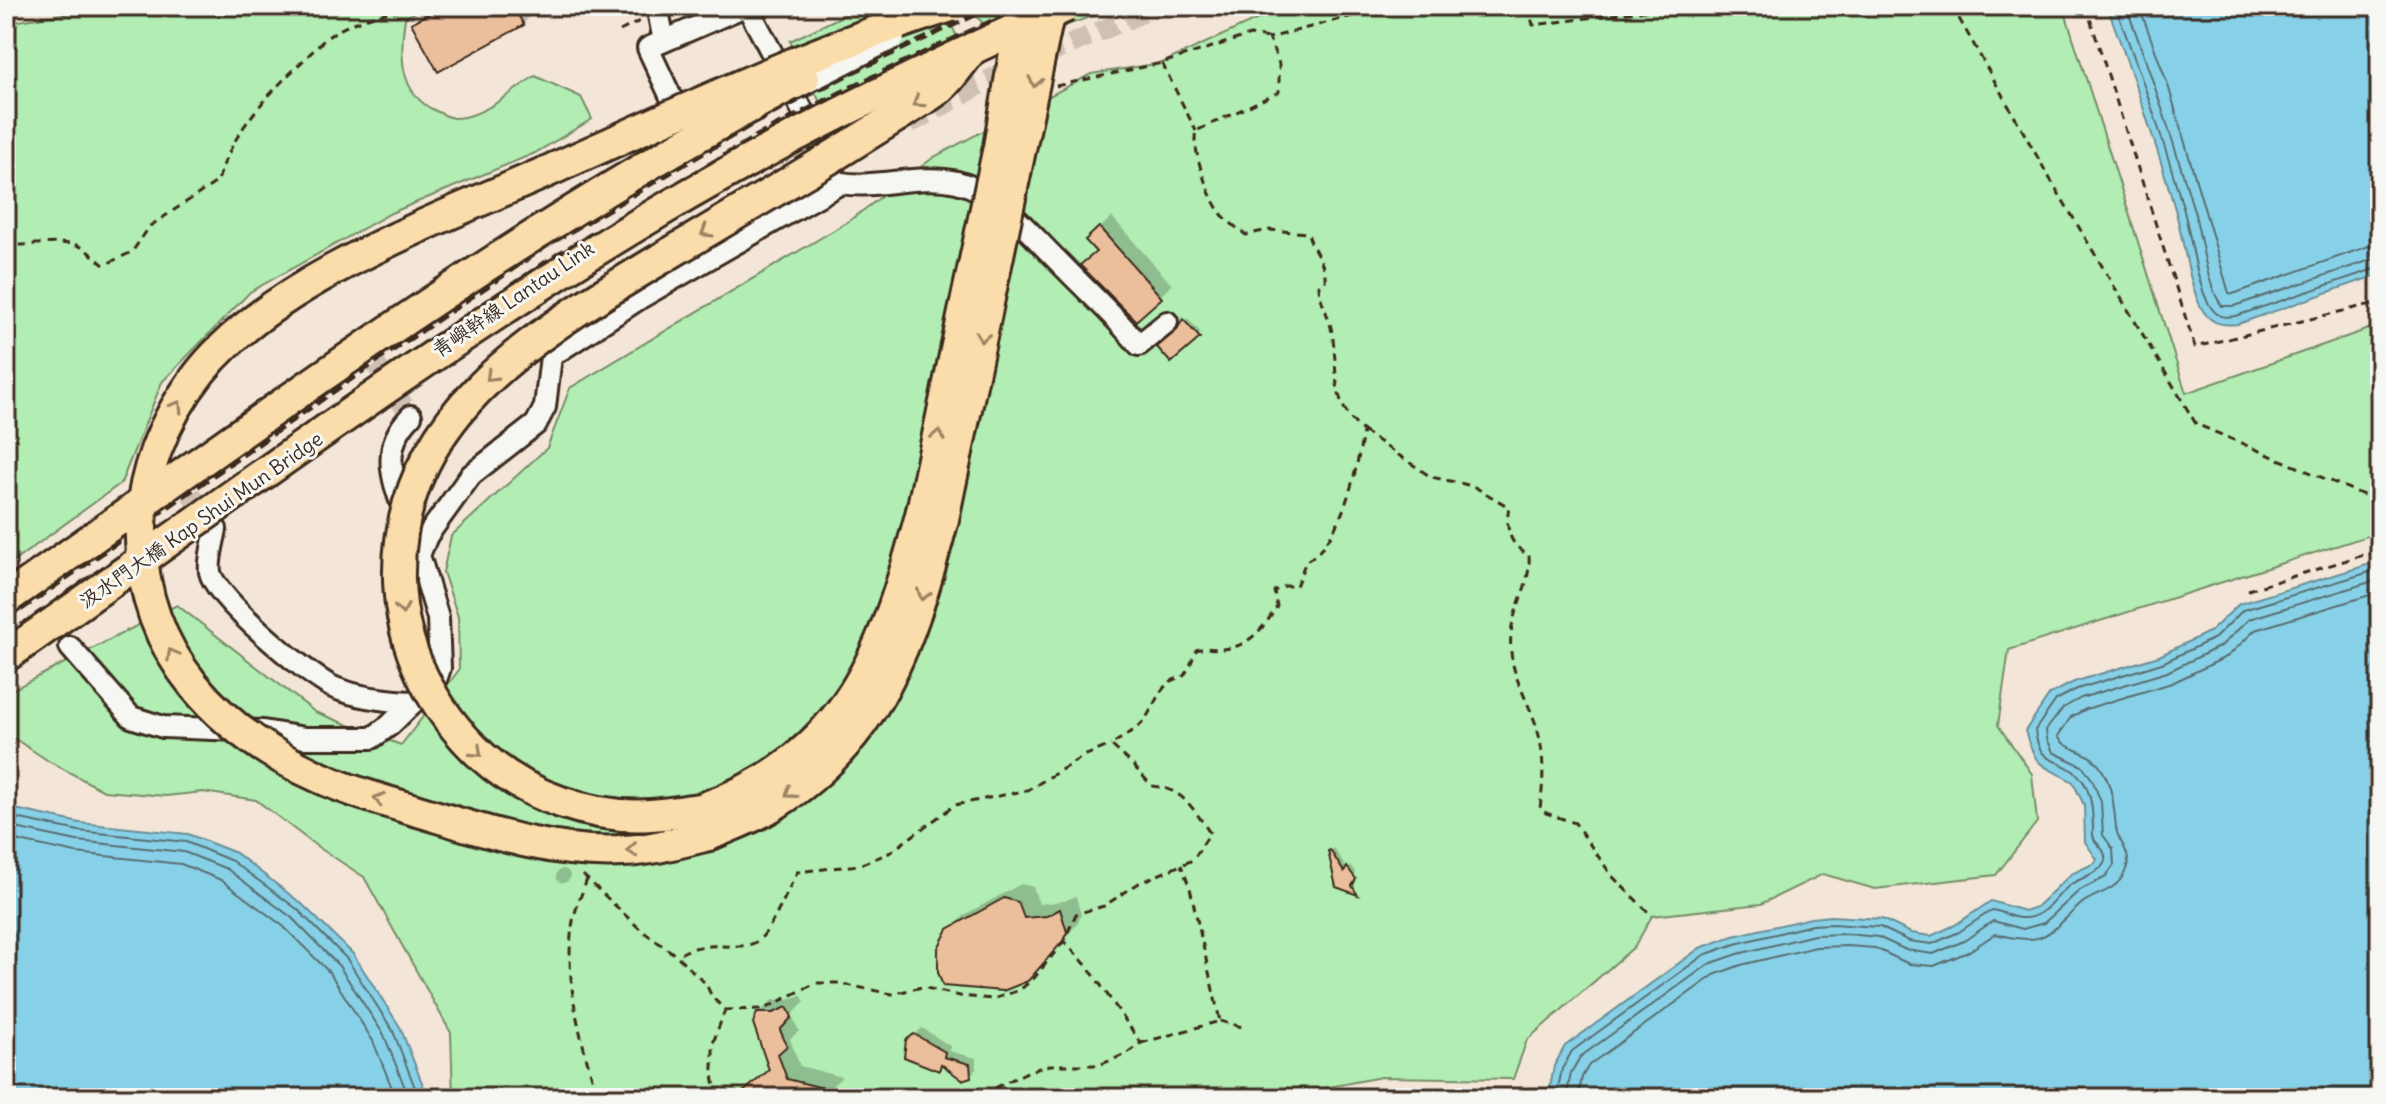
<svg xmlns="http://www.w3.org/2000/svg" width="2386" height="1104" font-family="Delius,'LXGW WenKai TC',sans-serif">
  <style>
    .green { fill: #b2edb3; stroke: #768c68; stroke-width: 2 }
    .water { fill: #87d1e8; stroke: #698e97; stroke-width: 2 }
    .shadow { fill: #0003 }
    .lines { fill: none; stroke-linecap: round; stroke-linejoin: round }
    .shore { stroke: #596d6f; stroke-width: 2 }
    .building { fill: #ecbf9c; stroke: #3b2a1e; stroke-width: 2 }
    .minor-tunnel { stroke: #cec0b3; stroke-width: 20; stroke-dasharray: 20 10; stroke-linecap: butt }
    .minor-casing { stroke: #3b2a1e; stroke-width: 26 }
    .highway-casing { stroke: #3b2a1e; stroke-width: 36 }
    .path { stroke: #3b2a1e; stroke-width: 3; stroke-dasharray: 8 6; stroke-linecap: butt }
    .minor { stroke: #f6f6f2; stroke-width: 20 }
    .highway { stroke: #fbddab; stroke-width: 30 }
    .rail { stroke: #3b2a1e; stroke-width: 5; stroke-dasharray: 12 6; stroke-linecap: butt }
    .minor-bridge-casing { stroke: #3b2a1e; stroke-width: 26; stroke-linecap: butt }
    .highway-bridge-casing { stroke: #3b2a1e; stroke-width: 36; stroke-linecap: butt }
    .minor-bridge { stroke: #f6f6f2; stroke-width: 20 }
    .highway-bridge { stroke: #fbddab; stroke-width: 30 }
    .oneway { stroke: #9b8464 }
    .labels { text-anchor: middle; stroke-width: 6; stroke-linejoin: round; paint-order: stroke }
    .street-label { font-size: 20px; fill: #3b2a1e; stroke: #f6f6f2 }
  </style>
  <rect width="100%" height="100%" fill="#f3e6d8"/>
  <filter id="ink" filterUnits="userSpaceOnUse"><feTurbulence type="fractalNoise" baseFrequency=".0125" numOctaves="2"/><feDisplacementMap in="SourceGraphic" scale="16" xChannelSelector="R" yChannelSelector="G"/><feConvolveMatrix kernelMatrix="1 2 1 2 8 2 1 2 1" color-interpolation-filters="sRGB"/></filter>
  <g filter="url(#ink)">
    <g class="green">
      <path d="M261,6h165l-21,12c-5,34 -7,76 31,93 4,2 12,6 17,7 29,1 60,-28 82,-42l46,21 11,22 -57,34 -144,60 -141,79 -88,90 -41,101 -115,84v-544l88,-14 160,7z"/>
      <path d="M863,6h79l31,63 -137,66 -46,-94z"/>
      <path d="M967,6h154l-116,41z"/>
      <path d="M1286,6h777l123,387 194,-68v207l-371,118 -11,75 34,49 5,48 -41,53 -121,14 -52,-15 -62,30 -109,12 -17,30 -108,94 -14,39 -132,-2 -109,21h-819l-2,-65 -87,-156 -49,-32 -59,-45 -53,-8 -37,4 -62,-5 -54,-29 -44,-29v-40l171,-88 138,107 86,33 58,-75 -1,-53 -15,-45 8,-36 96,-88 23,-60 279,-167 85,-64 157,-83 71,-11z"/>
    </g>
    <g class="water">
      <path d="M2107,6h273v268l-142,50c-16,2 -27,0 -36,-15 -13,-23 -19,-72 -27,-100 -20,-69 -43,-136 -68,-203z"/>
      <path d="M2380,561v537h-832l6,-32 11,-20 135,-98 33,-12 78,-18 20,-2 51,3 29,14 20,3 24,-11 36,-24 33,10 12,-4 35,-33 24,-11 2,-4 -12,-17 -1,-37 -11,-23c-32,-19 -36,-11 -48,-51l25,-37 24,-12 85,-26 52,-25 28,-27z"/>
      <path d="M6,807l74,16 108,11 48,19 66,51 51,50 47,73 28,71h-422z"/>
    </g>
    <g class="shadow">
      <path d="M437,6h93l4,6 -11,12h-109l11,-11z"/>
      <path d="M996,6h13l-7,6z"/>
      <path d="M1112,217l60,68 -36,34 -37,-90z"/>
      <path d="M1187,318l14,15 -30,27 7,-29z"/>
      <path d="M1334,848l13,22 4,-4 4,6v16l-2,3 -23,-40z"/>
      <circle cx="563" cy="876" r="7"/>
      <path d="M1021,884l12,3 6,17 25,-3 12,-5 5,19 -3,8 -35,40 -93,-33 16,-16z"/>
      <path d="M801,995l4,7 -13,13 7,16 -9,8 10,27 42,11 -12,11 -17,5 -1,5h-74l32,-29 -12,-55 14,-14h16z"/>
      <path d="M922,1028l28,18 -1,5 27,7v11l-6,7 -26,-13 -5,5 -31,-27z"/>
    </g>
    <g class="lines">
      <g class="shore">
        <path d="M2115,6c26,68 49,135 69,205 7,26 13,74 26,95 7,11 14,12 26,10l144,-49"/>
        <path d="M2126,6c25,68 48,136 68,205 8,27 12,74 28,95h12l146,-49"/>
        <path d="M2139,6l29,79 61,208 4,1 136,-48 11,-1"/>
        <path d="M6,816l73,15 107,11 46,19 65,48 50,50 46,72 26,67"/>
        <path d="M6,826l71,15 107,11 43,17 64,48 48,49 45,69 25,63"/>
        <path d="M6,838l70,15 105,11 40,16 62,46 47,47 43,68 23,57"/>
        <path d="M1556,1098l6,-29 10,-18 132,-96 31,-11 77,-19 20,-1 48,3 29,14 23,3 27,-12 33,-22c10,1 19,8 29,8 23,2 33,-21 49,-33 12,-9 46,-15 32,-36 -4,-6 -9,-7 -9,-15 0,-18 0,-45 -15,-59 -20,-19 -39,-8 -43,-45l21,-30 21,-11 85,-26 53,-25 28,-28 137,-41"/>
        <path d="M1566,1098l5,-25 9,-16 129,-93 29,-10 76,-19 33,-1 31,3 28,13 27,4 31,-13 29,-20 30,8 21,-6 36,-33 26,-13 8,-12 -1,-16 -10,-14 -2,-33 -9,-23 -10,-13 -29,-14 -6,-13 -1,-9 17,-22 18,-10 86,-26 54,-26 28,-27 131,-40"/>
        <path d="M1578,1098l4,-21 7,-12 125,-90 27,-10 75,-18 31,-1 28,2 34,16 25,2 34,-14 27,-18c50,12 50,3 85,-29 12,-11 31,-12 41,-26 17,-26 -3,-33 -5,-51 -2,-23 -4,-52 -23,-69 -10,-9 -29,-10 -35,-23l13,-19 15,-8 86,-26 56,-27 27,-26 125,-38"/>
      </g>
    </g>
    <g class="building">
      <path d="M443,6h70l11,19 -86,47 -27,-49z"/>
      <path d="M1099,227l63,71 -26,23 -56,-56 16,-13 -11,-12z"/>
      <path d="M1183,319l17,19 -29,25 -14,-16 19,-16z"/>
      <path d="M1330,850l14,22 3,-5 9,12 -4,7 6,9 -22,-8 -8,-36z"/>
      <path d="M1004,898l14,4 6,16 23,-2 13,-7 7,23 -4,9 -35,40 -25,10 -60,-5 -5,-14v-24l10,-19z"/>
      <path d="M787,1007l5,10 -12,13 7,16 -9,8 9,25 44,11 -31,8h-64l33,-28 -16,-47 4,-10h16z"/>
      <path d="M914,1034l31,18 -1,5 26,7 1,13 -9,3 -21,-16 -2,7 -35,-14 2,-17z"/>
    </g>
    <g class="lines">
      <g class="minor-tunnel">
        <path d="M909,124l82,-45 167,-73"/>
        <path d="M359,340l52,76"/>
        <path d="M173,470l39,53"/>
      </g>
      <defs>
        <g id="minor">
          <path d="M657,6l7,35"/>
          <path d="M747,6l86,162"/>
          <path d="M683,123l-35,-75 97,-42"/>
          <path d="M406,517c-13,-36 -27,-69 5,-101"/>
          <path d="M216,529c-2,12 -8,31 -6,43 5,26 99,105 125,116 25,10 52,13 79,14"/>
          <path d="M70,647l61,70 32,10 100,4 42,7h67l18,-13 46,-45 4,-12 -2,-50 -19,-63 8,-19 44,-61 65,-51 9,-17 6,-51 89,-58 201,-115c38,6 78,-10 116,-1 41,10 72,51 101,79 27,28 56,54 81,84l28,-23"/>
        </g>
        <g id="highway">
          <path d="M701,809c149,-53 184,-157 221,-298"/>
          <path d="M709,835c18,-8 38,-15 56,-25 115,-66 146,-171 178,-291"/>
        </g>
      </defs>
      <use href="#minor" class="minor-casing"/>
      <use href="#highway" class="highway-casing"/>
      <g class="path">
        <path d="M1528,6l5,19 149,-19"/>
        <path d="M1952,6l94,166 150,252 184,78"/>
        <path d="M2086,6l109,341 185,-45"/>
        <path d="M620,31l20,-10"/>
        <path d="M1162,63l34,68"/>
        <path d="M1056,86l106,-23 88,-28 19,3"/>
        <path d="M6,242l3,3c18,1 55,-5 70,1 9,4 17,13 25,19l28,-13 18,-26 68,-45c17,-60 64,-99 107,-142 20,-15 47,-24 72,-28l4,-5"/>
        <path d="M1363,431l68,46 42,9 36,21c-4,20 0,39 20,48 2,32 -15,49 -18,78 -3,38 12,56 24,89 10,28 9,57 5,86l6,5 29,10 37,53 40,40"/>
        <path d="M2248,590l132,-40"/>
        <path d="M583,875l58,55 36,26"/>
        <path d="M587,879c-5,15 -13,32 -15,48 -8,56 10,117 26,171"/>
        <path d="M725,1010l39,-1 52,-26h21l55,11 30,-7 38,9 33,3 27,-9 15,-13 29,-36"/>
        <path d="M1220,1021l26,7"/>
        <path d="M1141,1043l79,-22 -30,-133 -9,-23"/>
        <path d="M717,1098l-4,-23v-32l12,-33 -13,-13 -6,-13 -29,-28c30,-21 64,0 83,-17 12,-11 29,-51 37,-67l62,-7 30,-12 66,-48 73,-15 56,-34 27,-11"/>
        <path d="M987,1098l2,-7 40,-20 21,-6h49l27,-11 15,-11 -53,-76 -24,-26 12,-27 28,-8 35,-23 54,-23 17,-27c-16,-23 -27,-45 -58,-47l-22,-24 -19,-17c10,-7 22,-13 31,-22 14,-16 17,-43 41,-46l7,-11 6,-16c10,-3 16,-1 26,-1 26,-1 43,-22 55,-43l-3,-15 11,-5h11l10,-25c35,-17 52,-94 57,-130 -34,-28 -24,-59 -31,-98 -2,-17 -13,-31 -13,-48l6,-3c2,-19 -13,-31 -17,-49l-40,-3 -22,5c-10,-8 -21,-15 -28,-26 -10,-14 -27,-63 -22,-78l83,-39v-28l-10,-26 121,-32"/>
      </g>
      <use href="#minor" class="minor"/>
      <use href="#highway" class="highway"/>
      <g class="rail">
        <path d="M6,620l374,-261 171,-116 200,-118 100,-52 143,-67"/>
        <path d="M6,636l381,-267 171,-115 199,-118 100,-52 167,-78"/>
      </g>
      <defs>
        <path id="minor-bridge" d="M794,89l100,-51"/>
        <g id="highway-bridge">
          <path d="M922,511l77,-364 23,-136"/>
          <path d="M943,519l107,-513"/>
          <path d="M6,599c260,-182 516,-374 798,-521"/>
          <path d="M6,656c216,-151 432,-313 658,-447 130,-77 265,-142 403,-203"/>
          <path d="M701,809c-17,2 -34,5 -50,6 -59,4 -125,-19 -168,-58 -51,-47 -82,-108 -84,-177 -4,-164 136,-245 258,-319 58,-34 115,-69 173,-103 27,-17 53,-33 80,-50 10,-7 22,-13 31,-21 12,-11 22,-27 32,-39"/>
          <path d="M709,835c-29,7 -57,15 -86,16 -69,4 -139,-20 -205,-40 -33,-10 -67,-19 -99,-34 -100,-45 -175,-121 -178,-237 -2,-62 22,-121 60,-169 76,-94 245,-154 354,-203 130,-58 259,-119 396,-162"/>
        </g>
      </defs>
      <use href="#minor-bridge" class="minor-bridge-casing"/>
      <use href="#highway-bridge" class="highway-bridge-casing"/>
      <use href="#minor-bridge" class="minor-bridge"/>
      <use href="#highway-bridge" class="highway-bridge"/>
    </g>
    <defs><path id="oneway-chevron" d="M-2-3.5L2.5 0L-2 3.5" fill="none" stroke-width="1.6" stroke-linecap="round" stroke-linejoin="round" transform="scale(2)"/></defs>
    <g class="oneway">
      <use href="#oneway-chevron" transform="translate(1035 82) rotate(102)"/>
      <use href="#oneway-chevron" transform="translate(918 102) rotate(146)"/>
      <use href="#oneway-chevron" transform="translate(706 232) rotate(149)"/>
      <use href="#oneway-chevron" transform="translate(982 337) rotate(102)"/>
      <use href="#oneway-chevron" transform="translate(491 376) rotate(135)"/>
      <use href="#oneway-chevron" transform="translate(177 406) rotate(-58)"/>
      <use href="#oneway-chevron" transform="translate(938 435) rotate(-78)"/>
      <use href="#oneway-chevron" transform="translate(923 595) rotate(108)"/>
      <use href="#oneway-chevron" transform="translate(402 609) rotate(82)"/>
      <use href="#oneway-chevron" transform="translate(172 654) rotate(-119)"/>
      <use href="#oneway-chevron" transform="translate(477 752) rotate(43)"/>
      <use href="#oneway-chevron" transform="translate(790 793) rotate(145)"/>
      <use href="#oneway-chevron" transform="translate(379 799) rotate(-163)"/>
      <use href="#oneway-chevron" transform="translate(632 850) rotate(175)"/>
    </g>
  </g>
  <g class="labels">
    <g class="street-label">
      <text transform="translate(513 299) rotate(-34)" y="7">青嶼幹線 Lantau Link</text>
      <text transform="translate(201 520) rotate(-35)" y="7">汲水門大橋 Kap Shui Mun Bridge</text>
    </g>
  </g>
  <rect width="2386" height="1104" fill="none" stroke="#f6f6f2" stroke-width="32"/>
  <rect x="16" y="16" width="2354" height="1072" fill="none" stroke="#3b2a1e" stroke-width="3" filter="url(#ink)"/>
</svg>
